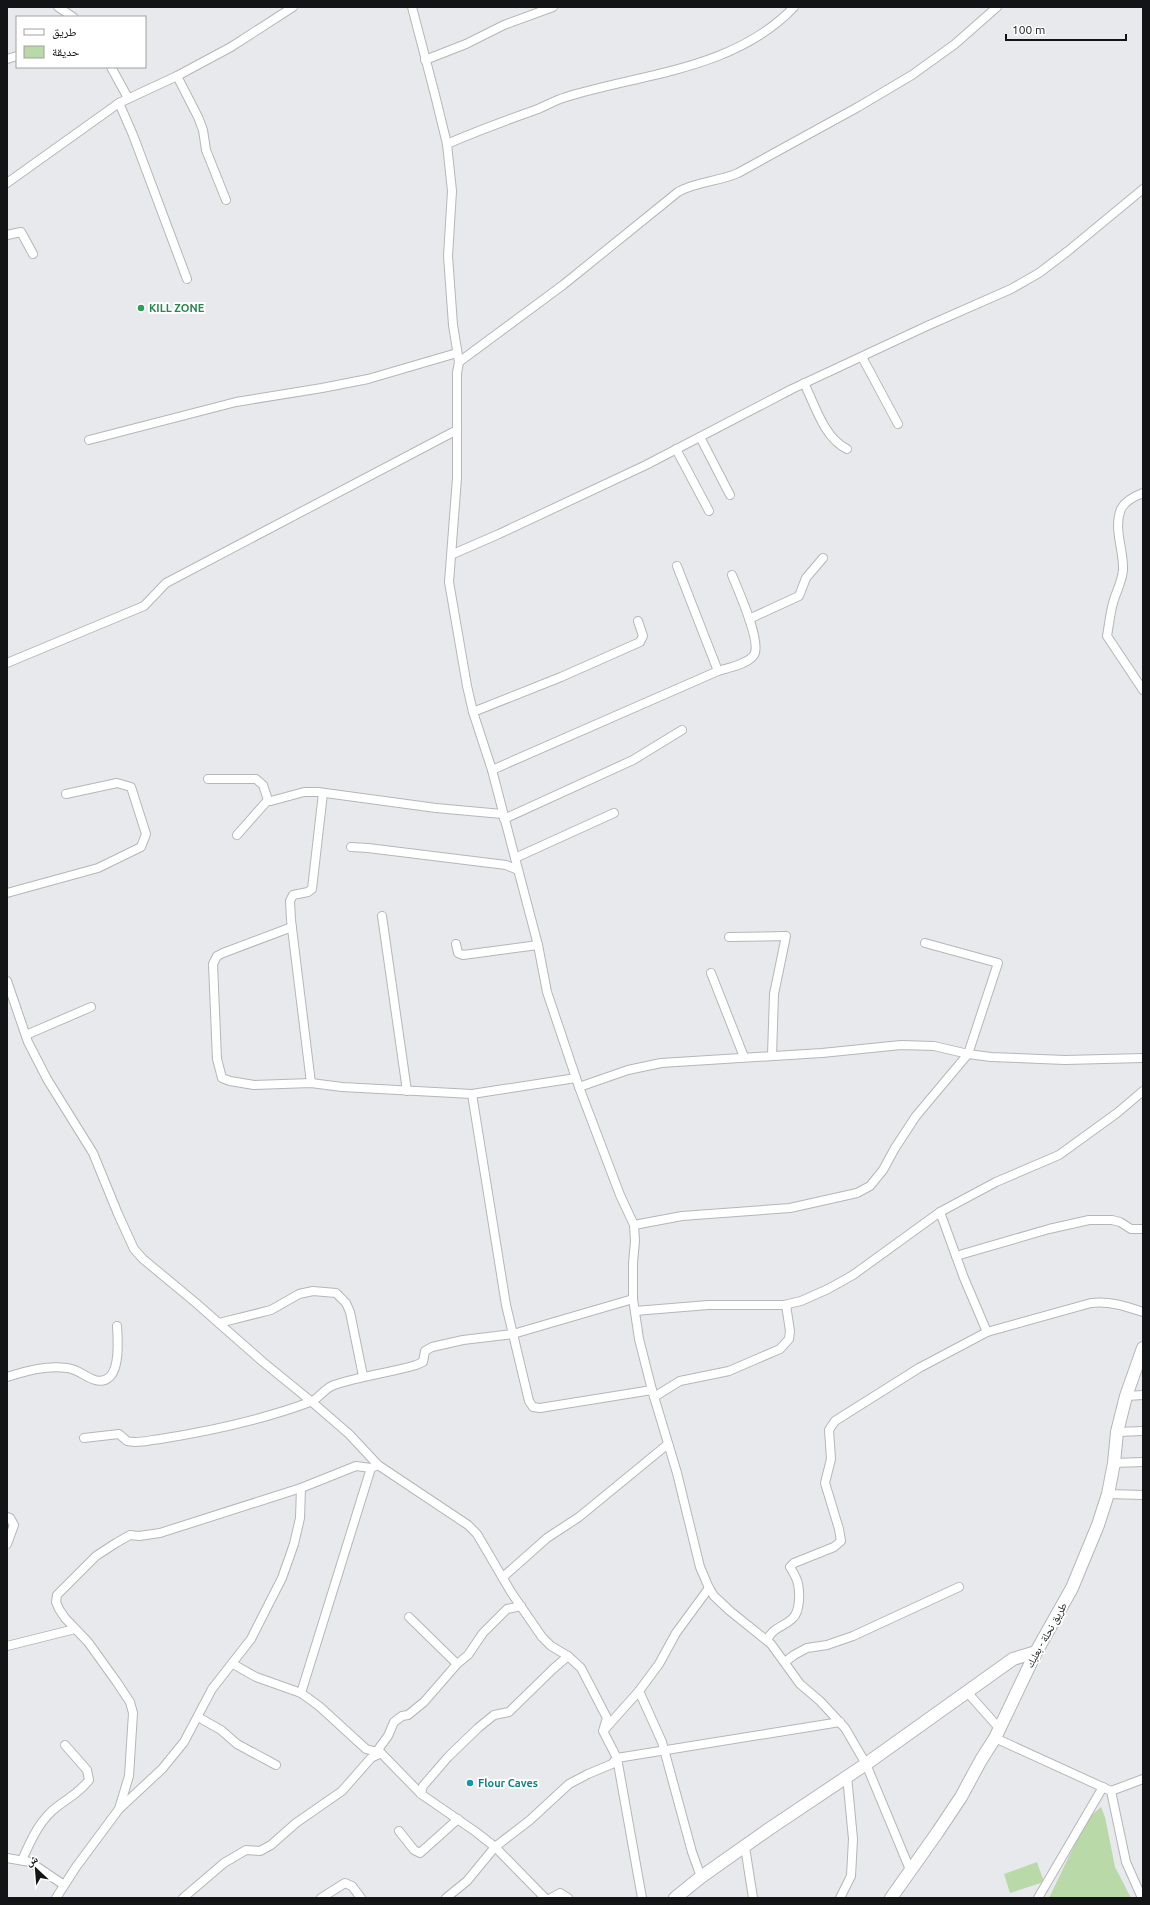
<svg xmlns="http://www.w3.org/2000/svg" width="1150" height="1905" font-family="Ubuntu,'Noto Naskh Arabic',sans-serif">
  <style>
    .green { fill: #b9d9a9 }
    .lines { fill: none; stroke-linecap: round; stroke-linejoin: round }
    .street-casing { stroke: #b5b6b9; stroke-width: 10 }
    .secondary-casing { stroke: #b5b6b9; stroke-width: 14 }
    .street { stroke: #fff; stroke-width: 8 }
    .secondary { stroke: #fff; stroke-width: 12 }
    .leisure-dot { fill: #2e9e5b; stroke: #fff; stroke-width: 1.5 }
    .culture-dot { fill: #0f9aa8; stroke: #fff; stroke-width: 1.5 }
    .labels { text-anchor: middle; stroke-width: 4; stroke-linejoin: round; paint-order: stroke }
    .leisure-label { font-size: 11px; font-weight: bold; fill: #27864d; stroke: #fff; text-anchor: start }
    .street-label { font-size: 11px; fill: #131415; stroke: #fff }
    .culture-label { font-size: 11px; font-weight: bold; fill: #0d838f; stroke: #fff; text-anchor: start }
  </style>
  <rect width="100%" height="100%" fill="#e7e9ec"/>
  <g class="green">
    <path d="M1101,1807l4,10 10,50 16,31h-82l38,-79z"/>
    <path d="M1037,1862l7,20 -34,11 -6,-19z"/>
  </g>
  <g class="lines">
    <defs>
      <g id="street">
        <path d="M58,7l15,10"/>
        <path d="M412,7l23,88 12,49 2,19 3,28 -4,65 5,69 6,37 -2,11v105l-8,104 18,104 6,26 19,58 23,88 23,87 9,47 32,95 41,108 14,30 1,16 -2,22v36l6,40 13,51 25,83 23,94 9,21 5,8 16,15 41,33 29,40 20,17 25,27 21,36 45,108"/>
        <path d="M7,59l10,-3"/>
        <path d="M425,60l41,-16 38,-19 49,-18"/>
        <path d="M111,67l17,31"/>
        <path d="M177,76l21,41 5,13 3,20 20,50"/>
        <path d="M119,103l14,32 54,144"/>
        <path d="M447,144c30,-13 60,-24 91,-35 9,-4 18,-9 28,-12 77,-24 168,-27 228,-90"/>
        <path d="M7,183l112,-80 58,-27 54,-29 62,-40"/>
        <path d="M7,235l14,-3 12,22"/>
        <path d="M862,357l36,67"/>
        <path d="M459,362l104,-77 115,-93c19,-11 40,-10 60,-19l120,-66 54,-32 43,-31 42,-37"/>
        <path d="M804,383c11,22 20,55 43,66"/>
        <path d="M700,437l30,58"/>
        <path d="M89,440l147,-38 86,-14 46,-9 89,-26"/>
        <path d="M676,449l33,62"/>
        <path d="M1143,493c-8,3 -18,8 -22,16 -8,20 3,41 2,61 -1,12 -7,22 -10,33 -3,11 -4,22 -6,33l36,54"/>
        <path d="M453,554l46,-20 147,-69 146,-76 135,-63 84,-37 28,-16 29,-22 75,-62"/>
        <path d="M677,566l41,105"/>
        <path d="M749,619l50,-23 7,-18 17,-20"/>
        <path d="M7,663l137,-57 22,-23 291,-153"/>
        <path d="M473,712l88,-35 79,-35 3,-6 -5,-15"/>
        <path d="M492,770l226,-99c10,-3 30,-7 36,-16 8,-13 -16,-65 -22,-80"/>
        <path d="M208,779h48l7,6 5,15 3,1 33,-9h14l118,16 66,6"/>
        <path d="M504,819l129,-59 49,-30"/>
        <path d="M237,835l31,-35"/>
        <path d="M351,847l17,1 138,17 12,5"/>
        <path d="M515,858l99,-45"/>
        <path d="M7,893l91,-25 43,-21 5,-13 -15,-47 -14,-4 -51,11"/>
        <path d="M382,916l25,175"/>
        <path d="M292,927l-69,26 -6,3 -4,8 4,95 5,19 8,3 24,4 57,-2 31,4 130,7 104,-16"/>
        <path d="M729,937l57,-1 -12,58 -2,62"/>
        <path d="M456,944l2,9 5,2 75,-10"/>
        <path d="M711,973l33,84"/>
        <path d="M7,981l21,61 19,37 46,74 25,61 16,35 9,10 53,44 67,59 49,40 37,32 29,31 90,60 9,9 34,58 31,45 9,9 17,10 13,12 26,50 -4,13 14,27 25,140"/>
        <path d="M26,1035l65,-28"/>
        <path d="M311,1083l-20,-163 -1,-19 3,-6 15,-3 4,-3 11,-96"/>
        <path d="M579,1087l49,-17 33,-7 161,-10 79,-8 33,1 34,8 23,3 74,3 78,-2"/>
        <path d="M472,1094l34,211 23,96 4,6 7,1 112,-18"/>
        <path d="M940,1212l24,66 23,54"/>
        <path d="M634,1225l48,-9 108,-8 67,-15 13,-7 13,-16 12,-22 21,-32 52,-62 30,-91 -73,-20"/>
        <path d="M956,1256l93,-27 40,-9h23l8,2 11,7h12"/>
        <path d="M635,1311l73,-6h76l17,-4 27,-12 25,-14 87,-63 56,-30 63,-27 58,-42 26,-22"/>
        <path d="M219,1323l52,-13 28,-16 14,-3 23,2 10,10 4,9 13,64"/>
        <path d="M7,1377c19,-6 40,-12 60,-9 11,1 18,9 28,12 27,7 23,-39 22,-54"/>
        <path d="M1126,1396l17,-1"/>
        <path d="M654,1397l26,-16 49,-10 51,-22 9,-10 1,-8 -4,-26"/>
        <path d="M1117,1432l26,-1"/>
        <path d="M84,1438l35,-4 8,7c10,3 23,-1 33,-2 50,-8 102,-19 150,-37 8,-2 13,-13 24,-17 27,-9 55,-12 82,-20l7,-3 2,-11 7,-4 31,-7 50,-6 120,-35"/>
        <path d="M1114,1463l29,-1"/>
        <path d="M1108,1494l35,1"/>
        <path d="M7,1517l3,1 4,7 -7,19"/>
        <path d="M503,1577l44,-39 32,-21 89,-73"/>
        <path d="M409,1617l48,47"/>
        <path d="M767,1640c7,-14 16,-12 26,-22 7,-7 7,-25 5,-34 -1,-6 -5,-12 -8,-17l4,-4 40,-16 7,-6 -2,-12 -14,-46 6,-24 -2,-29 6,-9 84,-53 68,-36 104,-29c19,-2 34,3 52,9"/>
        <path d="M7,1646l68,-17"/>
        <path d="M785,1662l9,-7 13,-7 20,-3 26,-9 106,-49"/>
        <path d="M233,1664l23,13 45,16 18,13 47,43 15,4 40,41 55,38 19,15 50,51"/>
        <path d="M639,1691l23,51 30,110 9,25"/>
        <path d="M967,1692l32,36"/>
        <path d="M301,1693l70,-225"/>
        <path d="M198,1717l23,13 16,14 39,21"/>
        <path d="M605,1729l34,-38 20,-27 17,-31 33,-45"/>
        <path d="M995,1738l116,53 15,71 16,36"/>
        <path d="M377,1751l11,-15 6,-14 8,-6 6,-1 16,-13 33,-38 11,-9 15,-22 24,-24 14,-3"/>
        <path d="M1111,1791l32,-12"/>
        <path d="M421,1794l2,-8 25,-29 30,-29 16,-13 15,-3 44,-43 15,-13"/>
        <path d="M119,1809l43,-40 22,-27 28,-53 39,-50 31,-61 12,-34 6,-26 1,-30"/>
        <path d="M399,1831l15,19 6,3 38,-34"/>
        <path d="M745,1847l8,51"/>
        <path d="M7,1858l23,4 34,23"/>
        <path d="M22,1860c9,-20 18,-41 36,-54 12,-9 22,-14 31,-26l-2,-10 -22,-25"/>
        <path d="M56,1898l20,-31 43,-58 10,-33 4,-63 -3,-11 -14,-21 -28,-39 -23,-24 -6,-9 -3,-7 1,-7 39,-39 20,-13 14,-8 9,1 21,-3 141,-45 55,-22 15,2 7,-3"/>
        <path d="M183,1898l41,-35 22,-13 14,1 11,-6 25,-22 46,-32 29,-33 10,-5"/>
        <path d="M321,1898l24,-15 7,3 9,12"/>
        <path d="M446,1898l21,-17 28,-34 35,-27 39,-36 19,-10 24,-10 5,-6 223,-36"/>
        <path d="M551,1898l9,-5 8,5"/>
        <path d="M840,1898l11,-22 2,-37 -6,-63"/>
        <path d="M1038,1898l65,-111"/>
      </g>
      <g id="secondary">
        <path d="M675,1898l26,-21 68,-48 97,-65 147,-105 23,-7"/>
        <path d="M891,1898l46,-65 24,-36 20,-37 14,-22 41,-86 36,-64 26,-63 10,-31 6,-31 3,-31 9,-36 17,-48"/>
      </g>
    </defs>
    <use href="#street" class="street-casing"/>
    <use href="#secondary" class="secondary-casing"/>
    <use href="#street" class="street"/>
    <use href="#secondary" class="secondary"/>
  </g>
  <circle class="leisure-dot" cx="141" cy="308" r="4"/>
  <circle class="culture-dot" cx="470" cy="1783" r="4"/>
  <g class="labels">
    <g class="leisure-label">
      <text x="149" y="312">KILL ZONE</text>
    </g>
    <g class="street-label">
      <text transform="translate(1046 1635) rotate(-61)" y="4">طريق نحلة - بعلبك</text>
    </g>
    <g class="culture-label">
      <text x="478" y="1787">Flour Caves</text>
    </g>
  </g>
  <rect width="1150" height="1905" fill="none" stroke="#131415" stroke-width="16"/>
  <rect x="16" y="16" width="130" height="52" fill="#ffffff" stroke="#a1a1a1"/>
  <rect x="24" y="29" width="20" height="6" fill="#ffffff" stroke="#a1a1a1"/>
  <text x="52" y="36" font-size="12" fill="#131415">طريق</text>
  <rect x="24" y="46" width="20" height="12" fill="#b9d9a9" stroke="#a1a1a1"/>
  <text x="52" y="56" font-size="12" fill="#131415">حديقة</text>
  <g transform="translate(36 1869) rotate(334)" stroke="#ffffff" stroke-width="3" paint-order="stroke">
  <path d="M0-3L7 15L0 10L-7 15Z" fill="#131415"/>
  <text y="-6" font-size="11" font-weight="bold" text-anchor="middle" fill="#131415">ش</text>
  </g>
  <path d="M1006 34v6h120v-6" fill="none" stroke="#131415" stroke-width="2"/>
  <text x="1012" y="34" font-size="12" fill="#131415" stroke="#ffffff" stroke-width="3" paint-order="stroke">100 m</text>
</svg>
